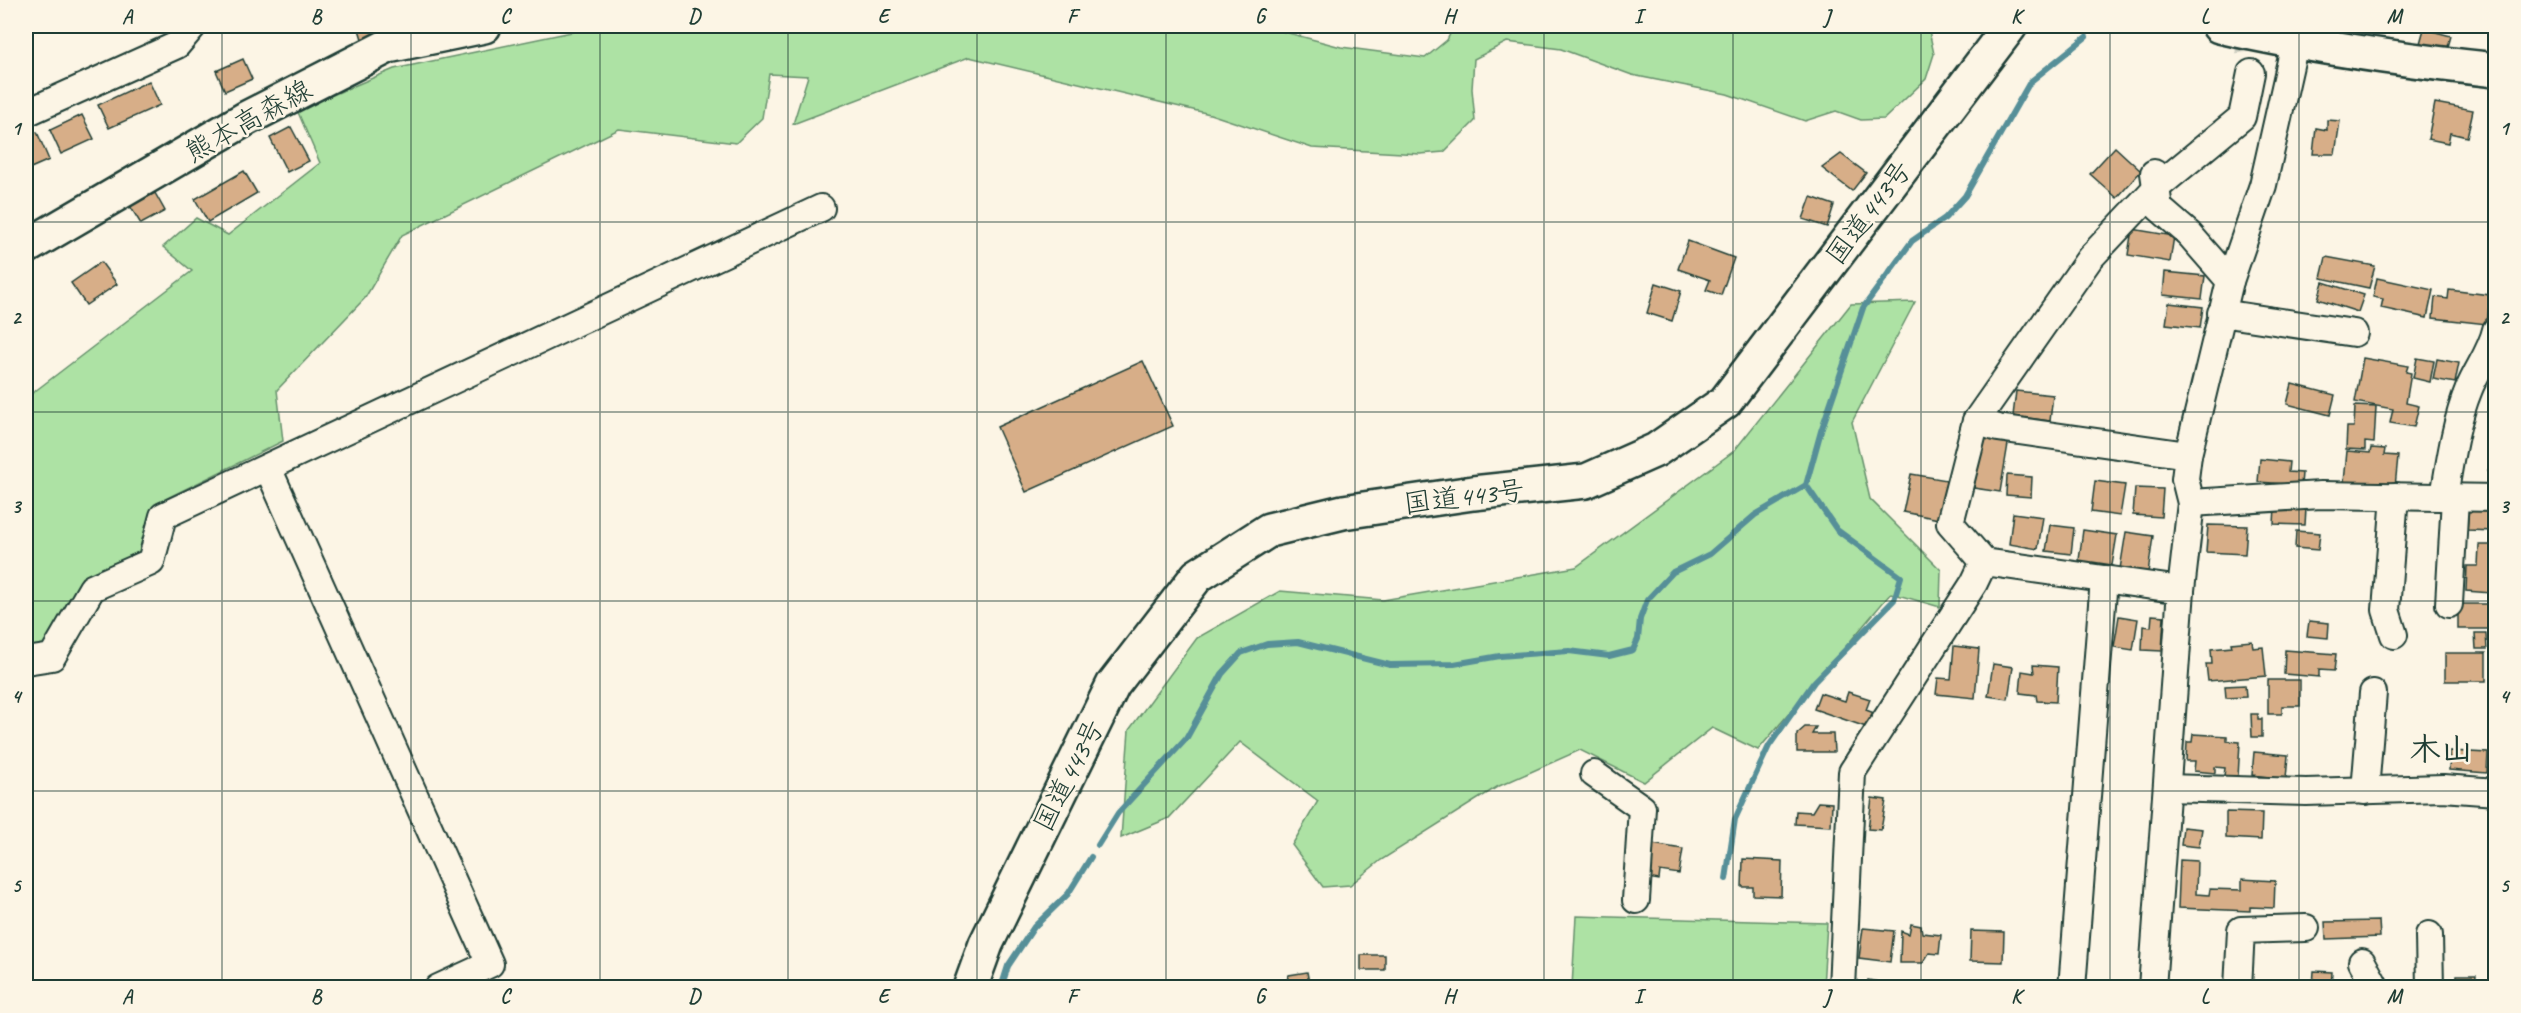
<svg xmlns="http://www.w3.org/2000/svg" width="2521" height="1013" font-family="Caveat,'Klee One',sans-serif">
  <style>
    .green { fill: #ade2a4; stroke: #66906c; stroke-width: 1.5 }
    .lines { fill: none; stroke-linecap: round; stroke-linejoin: round }
    .stream { stroke: #568f98; stroke-width: 6 }
    .building { fill: #d7ae88; stroke: #1f3d34; stroke-width: 1.5 }
    .minor-tunnel { stroke: #d0d0c2; stroke-width: 26; stroke-dasharray: 26 13; stroke-linecap: butt }
    .minor-casing { stroke: #1f3d34; stroke-width: 30 }
    .major-casing { stroke: #1f3d34; stroke-width: 38 }
    .highway-casing { stroke: #1f3d34; stroke-width: 38 }
    .minor { stroke: #fcf5e5; stroke-width: 26 }
    .major { stroke: #fcf5e5; stroke-width: 33 }
    .highway { stroke: #fcf5e5; stroke-width: 33 }
    .grid { fill: none; stroke: #1f3d34; stroke-width: 1.5; stroke-opacity: 0.55 }
    .labels { text-anchor: middle; stroke-width: 5; stroke-linejoin: round; paint-order: stroke }
    .street-label { font-size: 28px; fill: #1f3d34; stroke: #fcf5e5 }
    .quarter-label { font-size: 32px; font-weight: bold; fill: #1f3d34; stroke: #fcf5e5 }
    .neatline { fill: none; stroke: #1f3d34; stroke-width: 2 }
    .grid-label { font-size: 20px; text-anchor: middle; font-weight: bold; fill: #1f3d34 }
  </style>
  <rect width="100%" height="100%" fill="#fcf5e5"/>
  <filter id="ink" filterUnits="userSpaceOnUse"><feTurbulence type="fractalNoise" baseFrequency=".0167" numOctaves="2"/><feDisplacementMap in="SourceGraphic" scale="12" xChannelSelector="R" yChannelSelector="G"/><feConvolveMatrix kernelMatrix="1 2 1 2 8 2 1 2 1" color-interpolation-filters="sRGB"/></filter>
  <g filter="url(#ink)">
    <g class="green">
      <path d="M600,26h662l79,21 84,11 22,-18 7,-14h474l6,28 -8,25 -42,40 -23,1 -25,-9 -31,10 -78,-27 -95,-19 -71,-26 -54,-7 -33,17 -2,30 3,32 -31,31 -24,2 -108,-6 -102,-34 -241,-57 -176,67 15,-48 -39,-2 -7,44 -26,25 -117,-14 -217,106 -37,63 -88,92 6,51 -128,63 -13,50 -98,96 -18,2v-254l166,-127 -29,-24 33,-29 32,17 92,-72 -23,-53 97,-41z"/>
      <path d="M1915,302l-63,120 18,77 71,71 -1,37 -49,-14 -133,157 -46,-22 -68,54 -64,-32 -83,37 -116,73 -31,25 -27,2 -31,-42 26,-44 -78,-59 -71,76 -48,20 8,-108 68,-92 83,-47 103,9 193,-33 158,-116 117,-147z"/>
      <path d="M1576,916l251,7 -4,64h-251z"/>
    </g>
    <g class="lines">
      <g class="stream">
        <path d="M1098,845l20,-32 68,-74 36,-65 19,-21 26,-9 31,-2 92,23 64,-1 46,-8 69,-5 40,5 24,-6 5,-11 2,-20 7,-19 26,-28 37,-18 45,-39 51,-30 15,-54 42,-123 49,-67 33,-23 20,-22 65,-114 56,-45"/>
        <path d="M1726,879l9,-60 34,-73 45,-64 80,-82 7,-23 -64,-47 -31,-45"/>
        <path d="M1001,988l7,-22 26,-39 34,-33 23,-37"/>
      </g>
    </g>
    <g class="building">
      <path d="M358,26h31l1,4 -28,9z"/>
      <path d="M2424,29l27,7 -7,25 -27,-7z"/>
      <path d="M243,59l9,20 -27,12 -9,-20z"/>
      <path d="M149,81l11,24 -51,23 -11,-23z"/>
      <path d="M2435,103l38,7 -6,27 -17,-4 -2,10 -20,-4z"/>
      <path d="M82,115l12,24 -33,15 -11,-24z"/>
      <path d="M2327,120l13,1 -5,33h-22l3,-26 11,2z"/>
      <path d="M291,127l18,34 -22,11 -17,-34z"/>
      <path d="M37,132l12,28 -23,10v-34z"/>
      <path d="M2115,147l26,24 -24,27 -27,-24z"/>
      <path d="M1841,154l25,19 -14,18 -30,-23z"/>
      <path d="M244,171l13,22 -49,29 -13,-23z"/>
      <path d="M155,193l10,18 -24,13 -11,-18z"/>
      <path d="M1811,197l23,8 -7,22 -24,-8z"/>
      <path d="M2132,229l42,7 -4,26 -42,-7z"/>
      <path d="M1688,241l46,17 -13,37 -15,-5 4,-10 -32,-11z"/>
      <path d="M2326,257l49,9 -6,22 -48,-10z"/>
      <path d="M101,262l16,22 -31,21 -15,-22z"/>
      <path d="M2165,272l40,4 -3,23 -39,-4z"/>
      <path d="M2377,278l56,12 -6,28 -46,-10 2,-9 -10,-2z"/>
      <path d="M2323,282l41,13 -6,17 -40,-13z"/>
      <path d="M1656,283l25,8 -9,30 -25,-8z"/>
      <path d="M2449,290l41,5 -3,29 -54,-6 2,-21 13,2z"/>
      <path d="M2169,303l34,4 -3,21 -34,-4z"/>
      <path d="M2363,358l45,8 -2,6 5,1 -5,30 13,3 -5,21 -24,-4 3,-14 -38,-7z"/>
      <path d="M2417,358l17,3 -4,21 -17,-4z"/>
      <path d="M2437,359l22,4 -4,20 -22,-4z"/>
      <path d="M1143,361l30,65 -147,66 -29,-65z"/>
      <path d="M2292,384l43,11 -5,20 -43,-11z"/>
      <path d="M2016,391l37,4 -3,26 -37,-5z"/>
      <path d="M2355,406l21,1 -2,36 -9,-1v8l-19,-1 1,-22h7z"/>
      <path d="M1982,434l27,4 -9,54 -26,-4z"/>
      <path d="M2371,448l14,1 -1,6 14,1 -3,31 -51,-5 3,-31 23,2z"/>
      <path d="M2492,456h4v31h-8v-16h4z"/>
      <path d="M2260,459l29,3 -1,10 14,1 -1,12 -43,-3z"/>
      <path d="M1911,474l36,6 -8,39 -36,-7z"/>
      <path d="M2007,475l25,2 -1,20 -25,-2z"/>
      <path d="M2095,481l30,4 -5,31 -29,-4z"/>
      <path d="M2135,488l28,1 -2,28 -28,-2z"/>
      <path d="M2275,507l31,1 -1,17 -31,-1z"/>
      <path d="M2469,507l27,2 -1,22 -28,-1z"/>
      <path d="M2013,513l30,4 -5,32 -29,-5z"/>
      <path d="M2050,525l24,3 -3,26 -25,-3z"/>
      <path d="M2208,525l39,1 -2,28 -39,-2z"/>
      <path d="M2083,530l34,5 -5,30 -33,-5z"/>
      <path d="M2296,531l24,2 -2,17 -23,-2z"/>
      <path d="M2126,532l27,4 -5,37 -28,-4z"/>
      <path d="M2479,545h14l-2,48 -25,-2 1,-25h11z"/>
      <path d="M2458,604h33l-1,25h-32z"/>
      <path d="M2152,615l12,1 -2,35 -20,-1 1,-24 8,1z"/>
      <path d="M2119,616l19,3 -5,31 -19,-3z"/>
      <path d="M2309,621l20,2 -1,15 -21,-2z"/>
      <path d="M2475,633h11l1,16h-11z"/>
      <path d="M2252,641l1,7 10,-1 3,29 -58,5 -2,-17h6l-1,-15 21,-2 -1,-4z"/>
      <path d="M1954,646l25,3 -4,49 -39,-4 2,-16 13,1z"/>
      <path d="M2285,650l51,4 -2,17 -15,-1v7l-35,-3z"/>
      <rect x="2445" y="653" width="41" height="28"/>
      <path d="M1993,664l20,3 -5,32 -20,-3z"/>
      <path d="M2033,665l25,2 -2,35 -19,-1 -1,-6 -16,-2 2,-22 12,2z"/>
      <path d="M2268,680h32v26h-18v8h-14z"/>
      <path d="M2245,685l1,12 -20,1 -1,-12z"/>
      <path d="M1848,692l22,7 -4,11 8,3 -5,15 -55,-19 6,-16 25,8z"/>
      <rect x="2493" y="712" width="3" height="18"/>
      <path d="M2251,714h7v5h4v18h-10z"/>
      <path d="M1805,727h11l-4,7h21l1,18h-37v-18z"/>
      <path d="M2193,734l34,2v5l13,1 -2,35 -14,-1 1,-8 -10,-1v6l-21,-2 1,-10h-9l1,-19h5z"/>
      <path d="M2450,751l38,2 -1,20 -38,-3z"/>
      <path d="M2254,752l34,3 -2,24 -34,-4z"/>
      <path d="M1872,798l14,2 -5,30 -13,-1z"/>
      <path d="M1818,802l14,1 -1,23 -36,-2 1,-13 16,1z"/>
      <path d="M2226,812l36,1 -1,27 -35,-2z"/>
      <path d="M2183,827l19,2 -3,18 -18,-2z"/>
      <path d="M1652,844l31,5 -4,25 -19,-3 -1,9 -12,-2z"/>
      <path d="M1743,859l39,2 -1,35 -28,-1v-8h-11z"/>
      <path d="M2180,860l17,1 -1,33 13,1 1,-6 32,1v-11l33,2 -1,27 -24,-1v4l-72,-3z"/>
      <path d="M2379,921l1,16 -54,2 -1,-17z"/>
      <path d="M1911,924l10,2 1,7 19,2 -2,19 -10,-1 -6,10h-23l1,-32 8,3z"/>
      <path d="M1863,928l31,3 -4,31 -31,-4z"/>
      <path d="M1971,931l33,1 -1,30 -33,-1z"/>
      <rect x="1361" y="955" width="24" height="15"/>
      <path d="M2314,971l18,1 -1,16 -18,-2z"/>
      <path d="M1307,972l3,16h-27l6,-13z"/>
      <path d="M2457,975h19l-1,13h-19z"/>
      <path d="M1868,980l44,8h-45z"/>
      <path d="M2288,981l19,1v6h-51v-3l31,2z"/>
    </g>
    <g class="lines">
      <path class="minor-tunnel" d="M2246,26l5,47"/>
      <defs>
        <g id="minor">
          <path d="M26,113l151,-68 16,-19"/>
          <path d="M2230,281l33,-96 32,-142"/>
          <path d="M2221,313l133,20"/>
          <path d="M1976,421l22,7 190,27"/>
          <path d="M268,468l222,496 -52,24"/>
          <path d="M2444,497c6,-36 11,-74 25,-108 8,-20 22,-37 27,-59"/>
          <path d="M2191,503l130,-8 175,3"/>
          <path d="M2181,590l-197,-28 -34,-39 26,-102 114,-163 67,-71 85,-70 9,-44"/>
          <path d="M2449,604l6,-106"/>
          <path d="M2394,635l-8,-25 9,-114"/>
          <path d="M26,661l26,-4 40,-69 59,-26 12,-46 658,-308"/>
          <path d="M1594,774l48,34 -6,92"/>
          <path d="M2167,788l139,4 137,-4 53,4"/>
          <path d="M2365,791l8,-98"/>
          <path d="M2429,935l1,53"/>
          <path d="M2362,962l14,26"/>
          <path d="M1842,988l10,-216 122,-189 10,-21"/>
          <path d="M2072,988l32,-409"/>
          <path d="M2152,988l29,-398 10,-87 -6,-24 3,-24 42,-174 -41,-47 -30,-26 -5,-35"/>
          <path d="M2238,988l3,-58 65,-2"/>
        </g>
        <g id="major">
          <path d="M2219,26c92,21 183,34 277,44"/>
          <path d="M26,247l221,-129 141,-72 96,-20"/>
        </g>
        <path id="highway" d="M970,988l16,-44 127,-259 84,-109 72,-46 74,-18 130,-19 113,-12 70,-31 69,-48 285,-376"/>
      </defs>
      <use href="#minor" class="minor-casing"/>
      <use href="#major" class="major-casing"/>
      <use href="#highway" class="highway-casing"/>
      <use href="#minor" class="minor"/>
      <use href="#major" class="major"/>
      <use href="#highway" class="highway"/>
    </g>
  </g>
  <path class="grid" d="M222,26v962M411,26v962M600,26v962M788,26v962M977,26v962M1166,26v962M1355,26v962M1544,26v962M1733,26v962M1921,26v962M2110,26v962M2299,26v962M26,222h2470M26,412h2470M26,601h2470M26,791h2470"/>
  <g class="labels">
    <g class="street-label">
      <text transform="translate(248 120) rotate(-29)" y="10">熊本高森線</text>
      <text transform="translate(1868 212) rotate(-53)" y="10">国道443号</text>
      <text transform="translate(1464 496) rotate(-7)" y="10">国道443号</text>
      <text transform="translate(1068 775) rotate(-63)" y="10">国道443号</text>
    </g>
    <g class="quarter-label">
      <text x="2441" y="760">木山</text>
    </g>
  </g>
  <rect width="2521" height="1013" fill="none" stroke="#fcf5e5" stroke-width="66"/>
  <rect x="33" y="33" width="2455" height="947" class="neatline"/>
  <g class="grid-label">
    <text x="127" y="23">A</text>
    <text x="316" y="23">B</text>
    <text x="505" y="23">C</text>
    <text x="694" y="23">D</text>
    <text x="883" y="23">E</text>
    <text x="1072" y="23">F</text>
    <text x="1260" y="23">G</text>
    <text x="1449" y="23">H</text>
    <text x="1638" y="23">I</text>
    <text x="1827" y="23">J</text>
    <text x="2016" y="23">K</text>
    <text x="2205" y="23">L</text>
    <text x="2394" y="23">M</text>
    <text x="16" y="135">1</text>
    <text x="2504" y="135">1</text>
    <text x="16" y="324">2</text>
    <text x="2504" y="324">2</text>
    <text x="16" y="513">3</text>
    <text x="2504" y="513">3</text>
    <text x="16" y="703">4</text>
    <text x="2504" y="703">4</text>
    <text x="16" y="892">5</text>
    <text x="2504" y="892">5</text>
    <text x="127" y="1003">A</text>
    <text x="316" y="1003">B</text>
    <text x="505" y="1003">C</text>
    <text x="694" y="1003">D</text>
    <text x="883" y="1003">E</text>
    <text x="1072" y="1003">F</text>
    <text x="1260" y="1003">G</text>
    <text x="1449" y="1003">H</text>
    <text x="1638" y="1003">I</text>
    <text x="1827" y="1003">J</text>
    <text x="2016" y="1003">K</text>
    <text x="2205" y="1003">L</text>
    <text x="2394" y="1003">M</text>
  </g>
</svg>
